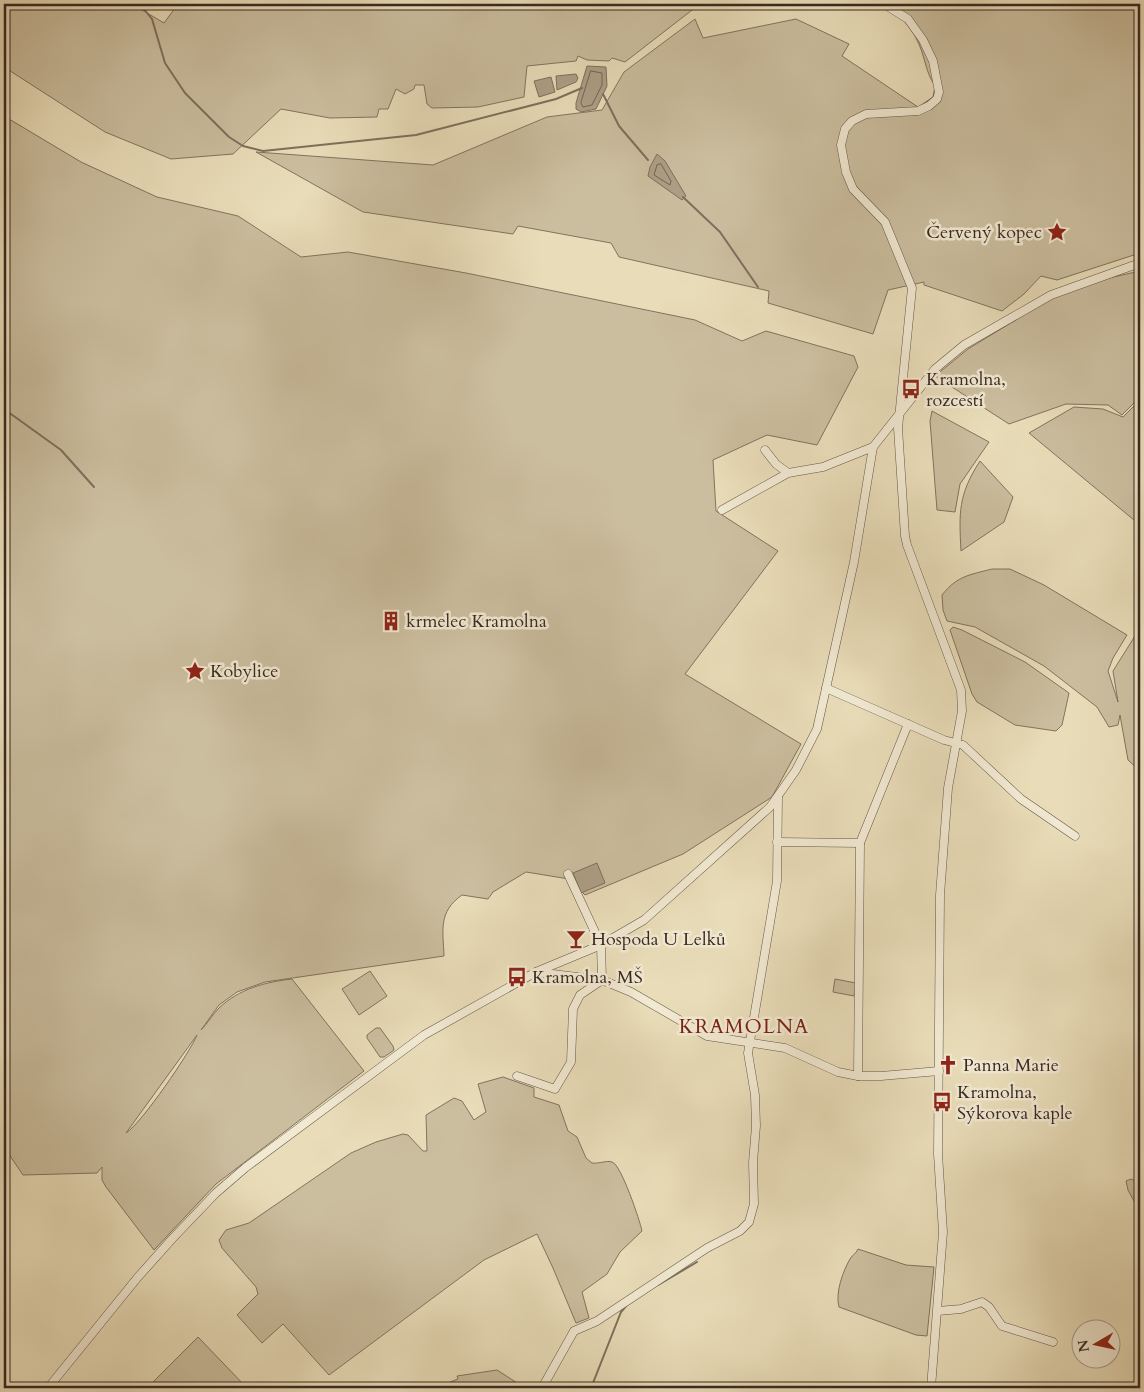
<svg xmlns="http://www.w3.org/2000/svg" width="1144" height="1392" font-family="Cardo,serif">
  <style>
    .green { fill: #cbbe9f; stroke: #827360; fill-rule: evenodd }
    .water { fill: #ad9f86; stroke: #7f6f5e }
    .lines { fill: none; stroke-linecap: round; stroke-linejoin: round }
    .shore { stroke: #736454; stroke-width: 1 }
    .stream { stroke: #7f6f5e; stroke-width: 2 }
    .minor-casing { stroke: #655548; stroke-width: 9 }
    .minor { stroke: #f1e9d2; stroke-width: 8 }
    .labels { text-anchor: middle; stroke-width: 5; stroke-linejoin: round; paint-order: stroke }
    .poi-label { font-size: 18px; fill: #392822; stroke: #f1e9d2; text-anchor: start }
    .quarter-label { font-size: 20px; letter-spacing: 1px; fill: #7a1f14; stroke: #f1e9d2 }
  </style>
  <rect width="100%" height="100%" fill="#e9ddb9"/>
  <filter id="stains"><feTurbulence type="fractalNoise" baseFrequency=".004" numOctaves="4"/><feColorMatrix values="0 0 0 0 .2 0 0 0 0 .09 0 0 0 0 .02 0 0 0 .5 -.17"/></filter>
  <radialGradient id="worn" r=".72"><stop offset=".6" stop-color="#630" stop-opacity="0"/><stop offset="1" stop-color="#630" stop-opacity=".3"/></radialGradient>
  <g class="green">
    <path d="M4,4h128l32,19 14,-19h28l3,5 12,-5h474l1,3 -71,55 -13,-4 -3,3 -22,-1 -9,-4 -2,5 -49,5 -3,31 -46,10 -46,1 -5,-4 -3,-19h-9l-1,4 -9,5 -9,-5 -8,20h-9l-2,8 -47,1 -49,-9 -48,45 -62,5 -66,-27 -101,-65z"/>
    <path d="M889,4h251v249l-83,27 -16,-4 -17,18 -22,17 -78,-26v-3l-36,8 -15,44 -105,-31 1,-12 -150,-34 -8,-14 -93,-17 -5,8 -150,-22 -107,-60 177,13 114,-48 55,-7 22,-38 71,-53 8,19 93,-19 53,25 -7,12 76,51 15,-10 2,-11c-10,-14 -10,-32 -19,-48 -6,-12 -18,-23 -27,-34z"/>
    <path d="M4,116l77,46 76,35 81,19 63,41 47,-5 118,21 229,47 47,21 24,-10 88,25 4,11 -41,78 -50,-10 -54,25 3,51 62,40 -93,123 116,70 -29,53 -89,57 -98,41 -16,-16 -43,-7 -33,20 -5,7 -26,-4c-24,17 -19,35 -18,61l-179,26 -28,10 -18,13 -18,25c7,-7 11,-15 18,-22 20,-19 46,-26 73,-29l72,92 -148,113 -62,66 -48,-63 -4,-7v-13l-5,6 -74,2 -19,-28zM197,1035c-6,16 -56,89 -71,98z"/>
    <path d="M1140,271v126l-18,18 -14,-10 -42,-1 -57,20 -74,-48 33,-27 82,-50 50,-19z"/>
    <path d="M1140,400v125l-111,-92 45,-26 29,2 20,8z"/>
    <path d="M932,411l57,31 -29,42 -5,28 -18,-2 -7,-89z"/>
    <path d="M980,461l33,36 -9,25 -43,29c-2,-38 -3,-56 19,-90z"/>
    <path d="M992,569h18l34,16 83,50 -14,23 -5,13 10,31 -5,-31 27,-43v143l-12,-11 -8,-45 -2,10 -9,2 -12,-20 -53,-41 -69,-39 -28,-6 -4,-11 -1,-15c15,-19 27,-20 50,-26z"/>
    <path d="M953,627l9,3 63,32 44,31 -7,32 -6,6 -41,-6 -38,-23 -5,-8 -22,-64z"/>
    <path d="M370,971l17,25 -28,19 -17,-26z"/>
    <path d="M835,979l21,4 -2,13 -21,-4z"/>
    <path d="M376,1028h4l13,18 1,4 -10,7h-4l-13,-19v-3z"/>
    <path d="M503,1077l31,11v9l25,8 9,26 9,6 9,21 6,5c7,1 15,-3 20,-1 9,2 28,59 30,69l-22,21 -13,22 -25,18 7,26 -13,5 -23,-55 -16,-34 -53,26 -155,115 -46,-51 -21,19 -25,-28 21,-21 -2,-7 -34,-39 -3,-8 7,-10 23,-7 102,-70 25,-11 27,-8 5,1 15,16h4l-1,-36 28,-17 8,3 12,19 12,-8 -8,-28z"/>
    <path d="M1131,1179l9,4v29l-12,-22 -2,-9z"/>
    <path d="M858,1249l48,16 28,2 -7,69 -11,-1 -77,-28c-4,-14 4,-36 11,-48 3,-5 6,-5 8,-10z"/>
    <path d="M198,1337l49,51h-95l-1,-4z"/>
    <path d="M497,1370l28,18h-70l-5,-6 8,-3 -1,-3z"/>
  </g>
  <g class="water">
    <path d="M587,66l19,1 1,19 -11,23 -15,3 -5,-3v-6z"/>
    <path d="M576,74l2,4 -2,4 -19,8 -1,-14z"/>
    <path d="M551,77l4,15 -16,5 -5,-16z"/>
    <path d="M657,154l8,7 21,35 -4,4 -34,-24 2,-9z"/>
    <path d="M597,863l8,20 -24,10 -8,-20z"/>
  </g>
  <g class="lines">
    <g class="shore">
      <path d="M591,71l11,2v12l-10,20 -9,2 -2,-4z"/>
      <path d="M661,164l10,17 -1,4 -16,-10 3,-10z"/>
    </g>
    <g class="stream">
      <path d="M140,4l12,15 13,44 20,30 44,44 14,9 20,5 153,-16 140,-36 26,-11"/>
      <path d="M603,94l16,32 29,34"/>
      <path d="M683,197l37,35 38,55"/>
      <path d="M4,409l57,41 33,37"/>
      <path d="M658,1285l39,-23"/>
      <path d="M591,1388l30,-76 6,-7"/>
    </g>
    <defs>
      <g id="minor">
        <path d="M884,4l24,15 15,21 10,21 6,31 -2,7 -8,7 -11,5 -52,3 -14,7 -7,8 -4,16 5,27 7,17 32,33 27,66 -14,140 7,108 2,9 54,145 1,21 -14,77 -8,107 -2,259 5,78 -12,156"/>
        <path d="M765,450l11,14 12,9"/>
        <path d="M722,510l66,-37 35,-6 50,-20"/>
        <path d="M826,688l118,52 19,5 58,54 54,37"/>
        <path d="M777,842l83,1"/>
        <path d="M536,972l66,8 29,12 76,44 78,12 53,24 20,4h23l58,-5"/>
        <path d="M517,1076l38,13 16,-27 2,-53 7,-14 22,-15 -1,-35 -33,-71"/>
        <path d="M858,1076l2,-233 48,-119"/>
        <path d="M938,1311l23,-2 21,-7 7,5 13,19 51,16"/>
        <path d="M48,1388l90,-111 34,-38 44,-46 29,-25 179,-133 112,-63 65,-27 43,-25 126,-113 26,-37 21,-41 37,-167 19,-115 62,-78 29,-24 87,-50 89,-32"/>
        <path d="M542,1388l32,-57 23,-10 110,-73 33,-17 9,-9 5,-18 -1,-42 3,-36 -1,-31 -7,-42 29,-172 1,-84"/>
      </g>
    </defs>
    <use href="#minor" class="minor-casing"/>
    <use href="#minor" class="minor"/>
  </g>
  <defs>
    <symbol id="sight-bare" viewBox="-9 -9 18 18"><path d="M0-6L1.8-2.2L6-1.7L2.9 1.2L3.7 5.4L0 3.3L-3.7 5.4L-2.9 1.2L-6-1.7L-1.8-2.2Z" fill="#8f2418" stroke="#f1e9d2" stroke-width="2.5" paint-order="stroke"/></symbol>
    <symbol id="bus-bare" viewBox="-9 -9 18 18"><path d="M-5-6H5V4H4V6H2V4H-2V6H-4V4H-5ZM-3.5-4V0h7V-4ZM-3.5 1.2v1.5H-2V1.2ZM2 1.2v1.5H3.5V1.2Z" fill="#8f2418" stroke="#f1e9d2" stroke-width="2.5" paint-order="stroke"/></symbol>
    <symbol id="building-bare" viewBox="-9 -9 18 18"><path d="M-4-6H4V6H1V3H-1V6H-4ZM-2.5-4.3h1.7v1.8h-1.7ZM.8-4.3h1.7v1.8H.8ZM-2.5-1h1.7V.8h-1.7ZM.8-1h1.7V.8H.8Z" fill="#8f2418" stroke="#f1e9d2" stroke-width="2.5" paint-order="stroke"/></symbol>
    <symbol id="bar-bare" viewBox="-9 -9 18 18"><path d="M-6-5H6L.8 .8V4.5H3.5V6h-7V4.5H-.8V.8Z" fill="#8f2418" stroke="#f1e9d2" stroke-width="2.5" paint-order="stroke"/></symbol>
    <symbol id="church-bare" viewBox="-9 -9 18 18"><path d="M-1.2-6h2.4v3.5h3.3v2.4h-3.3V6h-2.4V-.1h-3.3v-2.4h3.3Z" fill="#8f2418" stroke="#f1e9d2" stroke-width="2.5" paint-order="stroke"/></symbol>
  </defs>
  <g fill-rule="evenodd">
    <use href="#sight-bare" x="1043" y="218" width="28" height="28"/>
    <use href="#bus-bare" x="897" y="375" width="28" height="28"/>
    <use href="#building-bare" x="377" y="607" width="28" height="28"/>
    <use href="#sight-bare" x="181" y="657" width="28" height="28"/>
    <use href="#bar-bare" x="562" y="925" width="28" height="28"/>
    <use href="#bus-bare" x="503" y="963" width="28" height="28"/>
    <use href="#church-bare" x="934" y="1051" width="28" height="28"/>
    <use href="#bus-bare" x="928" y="1088" width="28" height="28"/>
  </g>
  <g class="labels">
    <g class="poi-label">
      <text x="1042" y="238" text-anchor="end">Červený kopec</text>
      <text x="926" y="385">Kramolna,<tspan x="926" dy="21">rozcestí</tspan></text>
      <text x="406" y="627">krmelec Kramolna</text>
      <text x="210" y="677">Kobylice</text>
      <text x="591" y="945">Hospoda U Lelků</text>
      <text x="532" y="983">Kramolna, MŠ</text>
      <text x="963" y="1071">Panna Marie</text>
      <text x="957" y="1098">Kramolna,<tspan x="957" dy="21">Sýkorova kaple</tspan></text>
    </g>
    <g class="quarter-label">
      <text x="744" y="1033">KRAMOLNA</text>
    </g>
  </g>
  <rect width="1144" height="1392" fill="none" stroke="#e9ddb9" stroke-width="20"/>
  <rect x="5" y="5" width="1134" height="1382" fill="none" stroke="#392822" stroke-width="2.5"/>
  <rect x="10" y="10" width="1124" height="1372" fill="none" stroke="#392822"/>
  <g transform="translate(1096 1344) rotate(261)"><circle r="24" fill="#f1e9d2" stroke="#a79c8c"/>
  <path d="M0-4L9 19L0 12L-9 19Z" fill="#8f2418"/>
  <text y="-8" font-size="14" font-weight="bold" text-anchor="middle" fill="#392822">N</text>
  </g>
  <rect width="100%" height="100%" filter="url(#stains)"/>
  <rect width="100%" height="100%" fill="url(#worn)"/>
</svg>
